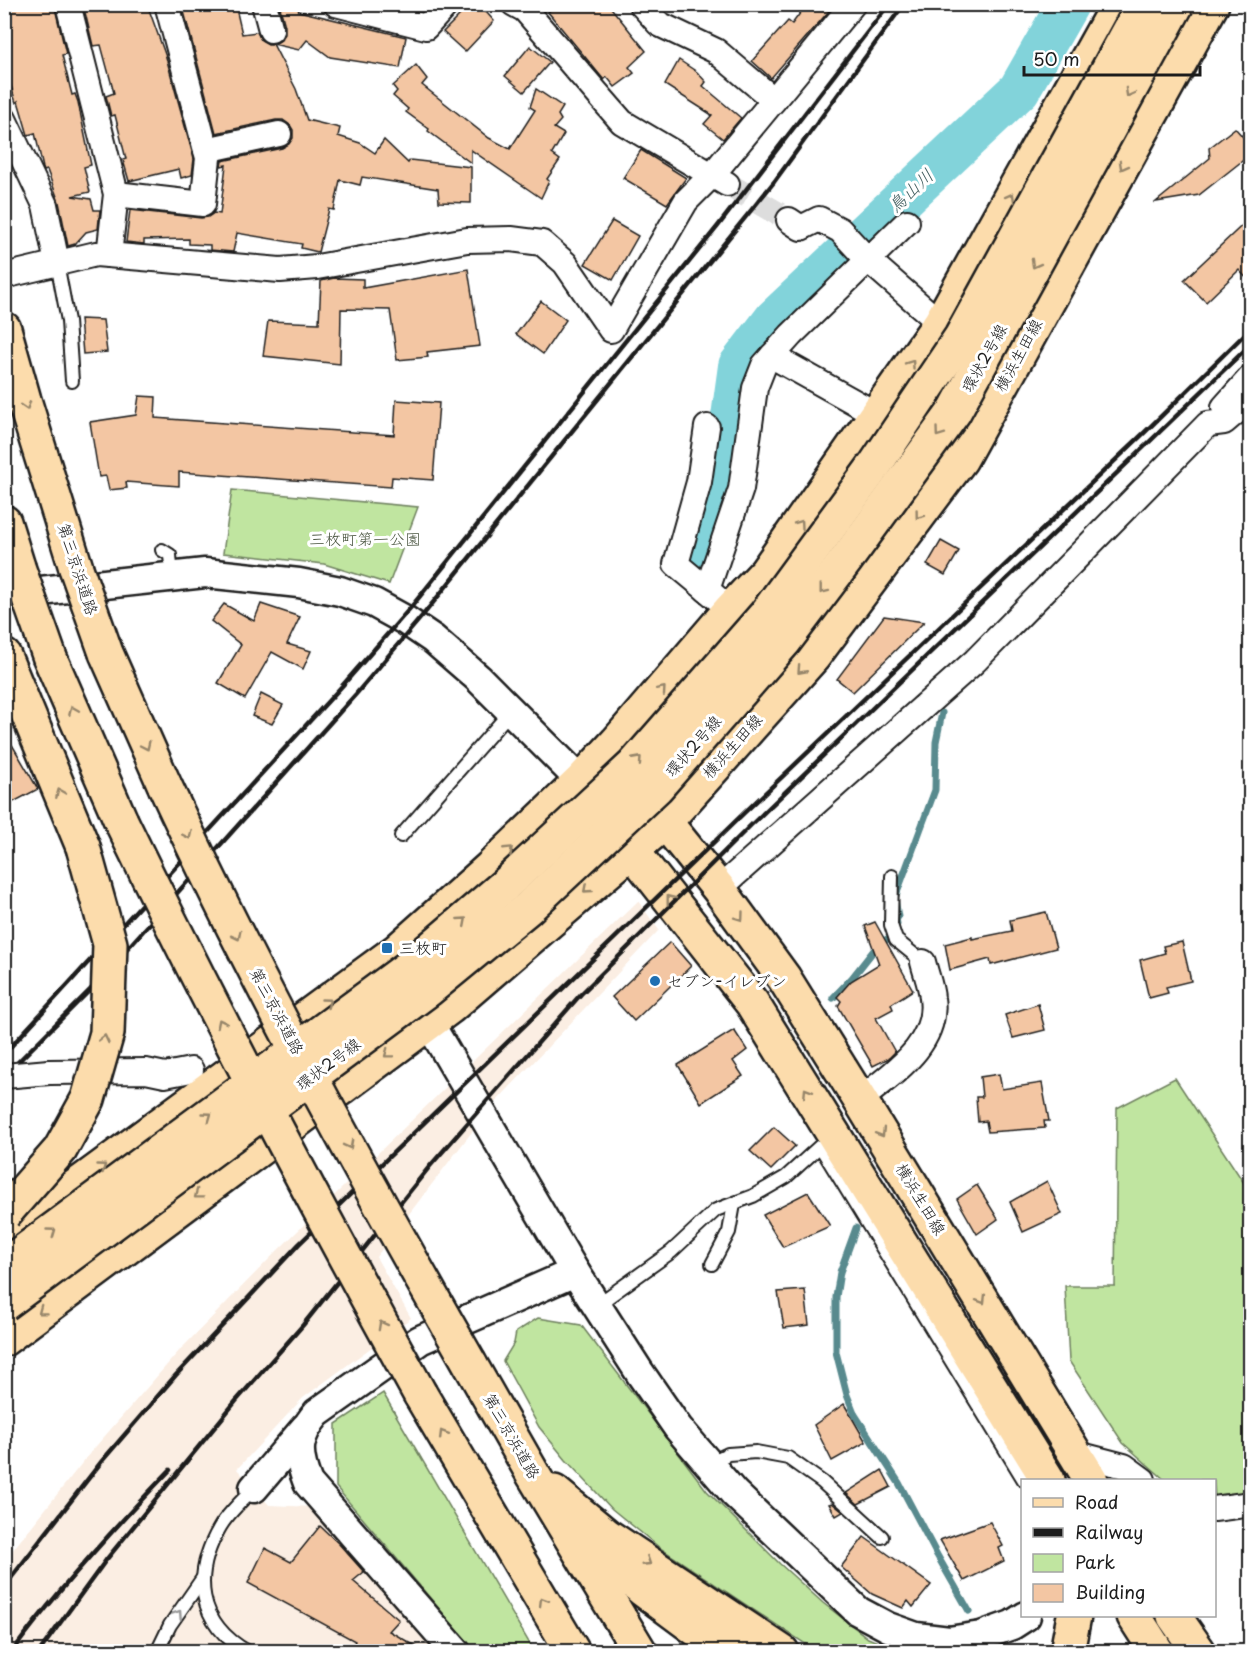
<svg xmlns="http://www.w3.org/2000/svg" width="1255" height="1656" font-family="'Playpen Sans','Klee One',sans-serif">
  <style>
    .built { fill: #fbeee3 }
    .green { fill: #c0e5a0; stroke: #6e805e; stroke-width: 1.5 }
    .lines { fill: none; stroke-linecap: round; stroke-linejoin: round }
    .stream { stroke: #598a8e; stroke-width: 7 }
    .river { stroke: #82d3da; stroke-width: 42 }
    .building { fill: #f3c6a3; stroke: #1c1c1c; stroke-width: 1.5 }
    .minor-tunnel { stroke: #ddd; stroke-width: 24; stroke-dasharray: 24 12; stroke-linecap: butt }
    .service-casing { stroke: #1c1c1c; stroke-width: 16 }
    .minor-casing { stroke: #1c1c1c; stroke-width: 28 }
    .tertiary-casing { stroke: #1c1c1c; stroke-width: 33 }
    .primary-casing { stroke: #1c1c1c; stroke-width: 38 }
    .motorway-casing { stroke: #1c1c1c; stroke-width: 38 }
    .service { stroke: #fff; stroke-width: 12 }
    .minor { stroke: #fff; stroke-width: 24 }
    .tertiary { stroke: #fff; stroke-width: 28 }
    .primary { stroke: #fcdcac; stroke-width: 33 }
    .motorway { stroke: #fcdcac; stroke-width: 33 }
    .rail { stroke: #1c1c1c; stroke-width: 4.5 }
    .minor-bridge-casing { stroke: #1c1c1c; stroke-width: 28; stroke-linecap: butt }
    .primary-bridge-casing { stroke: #1c1c1c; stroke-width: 38; stroke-linecap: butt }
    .motorway-bridge-casing { stroke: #1c1c1c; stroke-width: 38; stroke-linecap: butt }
    .minor-bridge { stroke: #fff; stroke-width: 24 }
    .primary-bridge { stroke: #fcdcac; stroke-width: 33 }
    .motorway-bridge { stroke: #fcdcac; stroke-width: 33 }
    .oneway { stroke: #97866b }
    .oneway2 { stroke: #999 }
    .poi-dot { fill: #1f6fb2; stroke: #fff; stroke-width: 2 }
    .labels { text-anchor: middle; stroke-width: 6; stroke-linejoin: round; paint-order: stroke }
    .street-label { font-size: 16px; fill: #1c1c1c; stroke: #fff }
    .park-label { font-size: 16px; fill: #4d5844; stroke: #fff }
    .poi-label { font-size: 16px; fill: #1c1c1c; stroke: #fff; text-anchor: start }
    .water-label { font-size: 18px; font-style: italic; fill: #405c5e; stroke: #fff }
  </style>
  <rect width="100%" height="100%" fill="#fff"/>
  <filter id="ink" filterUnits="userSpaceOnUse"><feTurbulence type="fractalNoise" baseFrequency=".0167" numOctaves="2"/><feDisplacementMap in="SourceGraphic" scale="12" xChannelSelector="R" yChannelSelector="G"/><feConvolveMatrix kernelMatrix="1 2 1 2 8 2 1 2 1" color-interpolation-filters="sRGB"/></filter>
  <g filter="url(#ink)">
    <path class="built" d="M638,901l21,29 -168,177 -115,150 35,61 -108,80 -66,71 32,36 45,2 122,144h-431l-1,-90 86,-108 89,-102 96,-98z"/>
    <g class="green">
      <path d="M232,490l186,17 -29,77 -65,-20 -101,-11z"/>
      <path d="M1175,1078l71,108 4,58v264l-35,-7 -1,-21h-49l-42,-37 -54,-82 -4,-75h50l2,-178z"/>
      <path d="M538,1318l43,7 126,166 73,73 43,39 45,35 31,13h-83l-156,-103 -48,-39 -46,-49 -27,-33 -36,-66 11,-18 2,-11z"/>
      <path d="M383,1393l151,258h-59l-139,-164v-63z"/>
    </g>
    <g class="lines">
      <g class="stream">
        <path d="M897,924l-1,-6 2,-1 -3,-19 40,-108 1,-48 6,-29"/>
        <path d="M833,998l19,-20 26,-33 17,-11"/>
        <path d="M856,1228l-16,44 -4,25v55l11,43 8,20 44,68 38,72 32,56"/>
      </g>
      <path class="river" d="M697,561l27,-86 15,-109 36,-47 244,-229 49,-86"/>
    </g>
    <g class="building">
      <path d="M4,4h50l12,50 -4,1 10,40 3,-1 3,8 13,63 -7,2 6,25 -18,4 19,3 3,11h6l-2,19 -12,3 -11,12 -7,2 -9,-44 -12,-32 -3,1 -1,-3 -8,-35 -7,2 -10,-34 -2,2 -12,-41z"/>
      <path d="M83,4h64l19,53 28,102 -2,16 -11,3 -2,-9 -50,12 -6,-21 3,-1 -11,-44 -4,1 -5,-20 8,-3 -13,-48 -8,1z"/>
      <path d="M182,4h53l7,30 15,-2 4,8 7,4h7l6,-4 4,-6v-8l-6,-22h17l3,7 107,26 -6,31 -70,-11 -23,-17 -8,10 -26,-6 23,45 11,31 33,8 -2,8 22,7 15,10 9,-13 24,23 2,-3 61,7v36l-32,-1 -1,-13 -76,-12 -2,8 -20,-5 -6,30 -5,-1 -11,43 -17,-4 1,-4 -65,-11 -4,19 -23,-2v-5l-21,-1v-5l-45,1v4l-18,-2 4,-32 71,8 7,-1 6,-4 6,1 6,-49 -5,1 1,-5 60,-13 7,-4 4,-6v-8l-3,-5 -7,-5h-7l-60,13z"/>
      <path d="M471,4h8l15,17 -29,31 -22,-20z"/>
      <path d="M558,4h50l38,47 -17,16 5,6 -19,14 -8,-10 -3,3 -56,-68z"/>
      <path d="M807,4h14l8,7 -58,67 -19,-17 36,-40 4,3z"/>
      <path d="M530,46l20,16 -26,30 -19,-16z"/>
      <path d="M679,60l18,12 9,10 -3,4 38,32 -18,21 -19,-15 8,-9 -47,-30z"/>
      <path d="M416,65l11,14 -5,6 67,53 21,11 25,-39 -5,-3 6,-18 27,18 -5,8 3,5 -7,8 10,6 -12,20 8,6 -13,19 2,2 -8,17 -70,-48v13l-43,-32 1,-2 -23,-17 2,-3 -15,-13 4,-5 -4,-5z"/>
      <path d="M1235,128l16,18v8l-52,41 -43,7 54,-44 -1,-10z"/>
      <path d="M641,150l45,28 -19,26 -44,-26z"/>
      <path d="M1251,217v66l-12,-13 -33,32 -22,-22z"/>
      <path d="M612,221l26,15 -25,44 -28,-16z"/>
      <path d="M468,269l12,77 -53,6 1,5 -31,3 -7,-50 -49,-1 -1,55 -77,-8 5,-35 51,2 2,-42 13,-3 29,1v9z"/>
      <path d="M541,301l25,19 -23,34 -27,-20z"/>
      <path d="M80,319l23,1 4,32 -24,2z"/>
      <path d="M139,396l17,1 -1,21 239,17 2,-35 43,3 -6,77 -41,-3 -1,10 -212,-15v14l-53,-4 1,6 -18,2 -3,-14 -7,1 -9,-55 46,-7z"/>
      <path d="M941,541l18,10 -14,24 -18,-10z"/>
      <path d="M224,604l30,17 7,-17 39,13 -13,27 24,7 -8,18 -31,-17 -27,47 -27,-16 23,-38 -30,-24z"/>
      <path d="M884,616l40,6 -71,70 -16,-13z"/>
      <path d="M261,694l22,11 -11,19 -20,-8z"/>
      <path d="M4,731l34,58 -34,18z"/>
      <path d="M1046,912l10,36 -65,17 -1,-6 -40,11 -5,-26 27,-7v2l40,-8 -2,-11z"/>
      <path d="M875,922l38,68 -22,14 2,5 -17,9 19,34 -6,6 -16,8 -35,-60 3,-5 -4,-4 14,-16 28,-17 -14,-38z"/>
      <path d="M670,942l21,24 -57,55 -22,-24z"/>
      <path d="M1182,942l9,39 -25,6 2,6 -19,5 -9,-38 25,-7 -2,-7z"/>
      <path d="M1038,1004l7,26 -32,8 -8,-23z"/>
      <path d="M734,1030l13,20 -14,11 10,15 -42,27 -23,-38z"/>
      <path d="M999,1074l3,15 40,-6 7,38h-5l1,7 -57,4 -2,-11 -8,1 -2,-25h6l-2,-20z"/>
      <path d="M774,1127l21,19 -24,24 -21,-19z"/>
      <path d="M1047,1181l15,33 -39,18 -13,-30z"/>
      <path d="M977,1185l21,34 -21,15 -20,-35z"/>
      <path d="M808,1192l22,34 -47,21 -20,-32z"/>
      <path d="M805,1290l4,35 -25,3 -6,-36z"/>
      <path d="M844,1404l22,38 -34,19 -18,-36z"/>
      <path d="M882,1470l9,17 -33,17 -12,-11z"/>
      <path d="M832,1503l11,9 -7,4 -7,-12z"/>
      <path d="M990,1522l13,24 -4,2 5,13 -40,20 -24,-41z"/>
      <path d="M320,1526l19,18 25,28 -11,9 46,39 -10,11 37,21h-77l6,-11 -107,-58 17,-35 26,14z"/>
      <path d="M864,1537l67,48 -18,22 -5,-6 -5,7 -31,-14 -31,-27z"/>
    </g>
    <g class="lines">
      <path class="minor-tunnel" d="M727,184l62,36"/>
      <defs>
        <g id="service">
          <path d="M57,263l11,58 4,60"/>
          <path d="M162,550l8,5 2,22"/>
          <path d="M401,836l110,-125"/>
          <path d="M892,876l-1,49 5,15 27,22"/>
          <path d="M712,1264l17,-32 5,-28"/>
          <path d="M597,1305l74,-53 45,-42 37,-14 33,-19 34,-31 204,334"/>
          <path d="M709,1463l19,-9 28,-2 32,6 34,24 60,55"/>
          <path d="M157,1652l13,-27 32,-46"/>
          <path d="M248,1652c-51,-29 -56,-77 -28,-125 8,-14 23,-27 34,-39"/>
        </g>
        <g id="minor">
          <path d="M68,4l48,190 -7,61"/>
          <path d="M264,4l7,26"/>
          <path d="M336,4l90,23 21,-23"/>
          <path d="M514,4l11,6 97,112 105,62"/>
          <path d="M641,4l18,20 57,27 58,49"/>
          <path d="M4,119l41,86 12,58"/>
          <path d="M206,150l73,-16"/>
          <path d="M116,194l87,10 5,-46 -41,-154"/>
          <path d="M789,220l12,8 18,-9 21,11 27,29 73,64"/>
          <path d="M4,276l92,-22 184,16 37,-3 150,-27 44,-1 31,4 23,20 46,67 75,-129 26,-26 141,-171"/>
          <path d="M772,356l104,58"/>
          <path d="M1224,407l26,-29"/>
          <path d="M707,427l-8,55 -23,82 42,35"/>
          <path d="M707,590l34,-101 14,-101 9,-23 27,-30 116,-113"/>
          <path d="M719,889l256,-228 233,-237 16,-2 26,-22"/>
          <path d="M49,1072l97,-1 19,4 26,-5"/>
          <path d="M860,1100c31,-26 79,-55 72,-102 -1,-12 -6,-24 -9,-36"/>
          <path d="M1074,1453l50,13 19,14"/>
          <path d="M1214,1509l30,-4 6,1"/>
        </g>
        <g id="tertiary">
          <path d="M4,595l201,-22 94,10 41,8 34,12 31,17 28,19 45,39 103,103 19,9"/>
          <path d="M429,1023l146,249 65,101 38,55 56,65 124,118 30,16 28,10 33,4 32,-5 31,-11 14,-9"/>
          <path d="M254,1488l51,-60"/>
          <path d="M456,1652l-148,-169c-12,-30 -12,-45 9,-70l103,-73 155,-68"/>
        </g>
        <g id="primary">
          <path d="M665,822l54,67 65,89 76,122 231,380"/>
          <path d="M619,834l133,169 296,477"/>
          <path d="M4,1239l394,-289 92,-82 91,-87 36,-39 114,-133 35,-37 174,-249 178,-319"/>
          <path d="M4,1339l446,-332 215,-185 148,-165 148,-198 251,-455"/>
          <path d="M1134,1616l23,36"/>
          <path d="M1174,1616l25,36"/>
        </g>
        <g id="motorway">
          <path d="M4,329l20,71 52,168"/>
          <path d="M4,522l14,45"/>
          <path d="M106,653l59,133"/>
          <path d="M4,656l79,191"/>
          <path d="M50,658l71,163"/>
          <path d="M470,1364l64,112 106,176"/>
          <path d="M420,1394l153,258"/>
          <path d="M554,1492l52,43 176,117"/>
          <path d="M598,1550l44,39 85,63"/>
          <path d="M1067,1652l7,-36"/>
        </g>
      </defs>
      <use href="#service" class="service-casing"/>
      <use href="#minor" class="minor-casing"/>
      <use href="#tertiary" class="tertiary-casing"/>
      <use href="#primary" class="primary-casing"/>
      <use href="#motorway" class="motorway-casing"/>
      <use href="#service" class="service"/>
      <use href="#minor" class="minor"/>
      <use href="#tertiary" class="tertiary"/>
      <use href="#primary" class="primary"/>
      <use href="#motorway" class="motorway"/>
      <g class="rail">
        <path d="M4,1054l338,-368 70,-80 306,-380 171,-222"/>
        <path d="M4,1076l86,-86 266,-296 67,-79 351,-433 130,-178"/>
        <path d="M4,1587l98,-126 74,-86 123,-131 445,-431 401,-381 105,-103"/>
        <path d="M12,1652c48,-65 102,-124 158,-182"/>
        <path d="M39,1652l67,-92 130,-159 67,-76 127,-159 151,-172 170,-169 499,-480"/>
      </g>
      <defs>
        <path id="minor-bridge" d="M4,1076l45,-4"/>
        <g id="primary-bridge">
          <path d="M4,1266l405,-299 97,-83 127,-118 133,-152 109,-149 86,-128 183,-333"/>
          <path d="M4,1304l424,-314 100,-82 129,-121 127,-145 62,-82 108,-148 223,-408"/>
        </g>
        <g id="motorway-bridge">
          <path d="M18,567l32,91"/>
          <path d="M76,568l30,85"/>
          <path d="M165,786c92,198 197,389 305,578"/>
          <path d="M121,821c94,195 195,385 299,573"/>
          <path d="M4,1214l56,-64 28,-51 19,-66 3,-89 -27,-97"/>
        </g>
      </defs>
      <use href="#minor-bridge" class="minor-bridge-casing"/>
      <use href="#primary-bridge" class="primary-bridge-casing"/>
      <use href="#motorway-bridge" class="motorway-bridge-casing"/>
      <use href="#minor-bridge" class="minor-bridge"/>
      <use href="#primary-bridge" class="primary-bridge"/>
      <use href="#motorway-bridge" class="motorway-bridge"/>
    </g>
    <defs><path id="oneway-chevron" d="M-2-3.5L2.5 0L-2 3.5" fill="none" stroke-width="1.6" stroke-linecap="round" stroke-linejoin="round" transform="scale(1.5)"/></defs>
    <g class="oneway">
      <use href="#oneway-chevron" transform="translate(1129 93) rotate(119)"/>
      <use href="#oneway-chevron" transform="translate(1123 166) rotate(119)"/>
      <use href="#oneway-chevron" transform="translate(1011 197) rotate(-61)"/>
      <use href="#oneway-chevron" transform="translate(1035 264) rotate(119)"/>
      <use href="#oneway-chevron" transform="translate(911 364) rotate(-55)"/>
      <use href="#oneway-chevron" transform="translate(26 406) rotate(73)"/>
      <use href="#oneway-chevron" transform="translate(939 433) rotate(126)"/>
      <use href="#oneway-chevron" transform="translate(919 515) rotate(127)"/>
      <use href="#oneway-chevron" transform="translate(800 524) rotate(-55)"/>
      <use href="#oneway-chevron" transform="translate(823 590) rotate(128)"/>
      <use href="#oneway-chevron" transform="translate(801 670) rotate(132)"/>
      <use href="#oneway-chevron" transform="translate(662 690) rotate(-49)"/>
      <use href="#oneway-chevron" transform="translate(73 710) rotate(-113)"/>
      <use href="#oneway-chevron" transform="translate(146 746) rotate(65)"/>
      <use href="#oneway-chevron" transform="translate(638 760) rotate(-48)"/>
      <use href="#oneway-chevron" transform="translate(60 793) rotate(-112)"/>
      <use href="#oneway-chevron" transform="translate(188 835) rotate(65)"/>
      <use href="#oneway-chevron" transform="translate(509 850) rotate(-44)"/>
      <use href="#oneway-chevron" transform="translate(587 889) rotate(139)"/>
      <use href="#oneway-chevron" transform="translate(670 899) rotate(-128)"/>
      <use href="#oneway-chevron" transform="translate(740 917) rotate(54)"/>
      <use href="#oneway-chevron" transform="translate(463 921) rotate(-41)"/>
      <use href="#oneway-chevron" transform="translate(237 936) rotate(63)"/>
      <use href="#oneway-chevron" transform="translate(327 1002) rotate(-36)"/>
      <use href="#oneway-chevron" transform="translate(221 1023) rotate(-117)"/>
      <use href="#oneway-chevron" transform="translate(104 1039) rotate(-77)"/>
      <use href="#oneway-chevron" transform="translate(388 1054) rotate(143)"/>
      <use href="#oneway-chevron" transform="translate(807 1092) rotate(-122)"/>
      <use href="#oneway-chevron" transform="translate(208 1116) rotate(-36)"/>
      <use href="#oneway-chevron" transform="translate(881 1133) rotate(59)"/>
      <use href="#oneway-chevron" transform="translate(349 1145) rotate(62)"/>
      <use href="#oneway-chevron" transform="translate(102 1167) rotate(-36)"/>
      <use href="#oneway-chevron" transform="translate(198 1195) rotate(143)"/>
      <use href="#oneway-chevron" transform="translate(52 1232) rotate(-36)"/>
      <use href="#oneway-chevron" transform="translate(982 1300) rotate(59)"/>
      <use href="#oneway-chevron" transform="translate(42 1311) rotate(143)"/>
      <use href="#oneway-chevron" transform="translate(382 1325) rotate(-119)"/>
      <use href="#oneway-chevron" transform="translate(443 1434) rotate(-121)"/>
      <use href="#oneway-chevron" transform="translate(647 1562) rotate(33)"/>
      <use href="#oneway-chevron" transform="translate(543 1601) rotate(-121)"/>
    </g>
    <use class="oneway2" href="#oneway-chevron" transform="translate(178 1614) rotate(-56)"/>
  </g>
  <g class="poi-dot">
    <rect x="381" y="942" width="12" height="12" rx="3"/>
    <circle cx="655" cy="981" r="6"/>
  </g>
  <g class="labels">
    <g class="street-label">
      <text transform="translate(1018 355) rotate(-61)" y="6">横浜生田線</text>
      <text transform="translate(984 358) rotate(-61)" y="6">環状2号線</text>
      <text transform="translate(78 569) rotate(72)" y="6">第三京浜道路</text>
      <text transform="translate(693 746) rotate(-49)" y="6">環状2号線</text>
      <text transform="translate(732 746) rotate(-48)" y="6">横浜生田線</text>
      <text transform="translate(277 1011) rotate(62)" y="6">第三京浜道路</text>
      <text transform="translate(328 1064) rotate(-37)" y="6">環状2号線</text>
      <text transform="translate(921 1199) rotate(59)" y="6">横浜生田線</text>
      <text transform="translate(512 1436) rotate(60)" y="6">第三京浜道路</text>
    </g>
    <g class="park-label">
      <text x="365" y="545">三枚町第一公園</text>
    </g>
    <g class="poi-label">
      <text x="399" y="954">三枚町</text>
      <text x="667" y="987">セブン-イレブン</text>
    </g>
    <g class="water-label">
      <text transform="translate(911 191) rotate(-43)" y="6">鳥山川</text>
    </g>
  </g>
  <rect width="1255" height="1656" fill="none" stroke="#fff" stroke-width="24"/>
  <rect x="12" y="12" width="1231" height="1632" fill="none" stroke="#1c1c1c" stroke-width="2" filter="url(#ink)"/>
  <rect x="1021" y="1479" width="195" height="138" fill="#ffffff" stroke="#a4a4a4" stroke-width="1.5"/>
  <rect x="1033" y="1498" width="30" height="9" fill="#fcdcac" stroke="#a4a4a4" stroke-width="1.5"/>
  <text x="1075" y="1509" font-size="18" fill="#1c1c1c">Road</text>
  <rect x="1033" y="1528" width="30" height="9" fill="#1c1c1c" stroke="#a4a4a4" stroke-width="1.5"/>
  <text x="1075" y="1539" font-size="18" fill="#1c1c1c">Railway</text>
  <rect x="1033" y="1554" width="30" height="18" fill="#c0e5a0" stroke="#a4a4a4" stroke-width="1.5"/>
  <text x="1075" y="1569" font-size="18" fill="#1c1c1c">Park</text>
  <rect x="1033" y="1584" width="30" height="18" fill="#f3c6a3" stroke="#a4a4a4" stroke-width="1.5"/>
  <text x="1075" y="1599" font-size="18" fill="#1c1c1c">Building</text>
  <path d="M1024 66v9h176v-9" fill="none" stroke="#1c1c1c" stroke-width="3"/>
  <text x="1033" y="66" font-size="18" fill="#1c1c1c" stroke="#ffffff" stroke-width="4.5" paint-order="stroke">50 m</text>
</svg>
